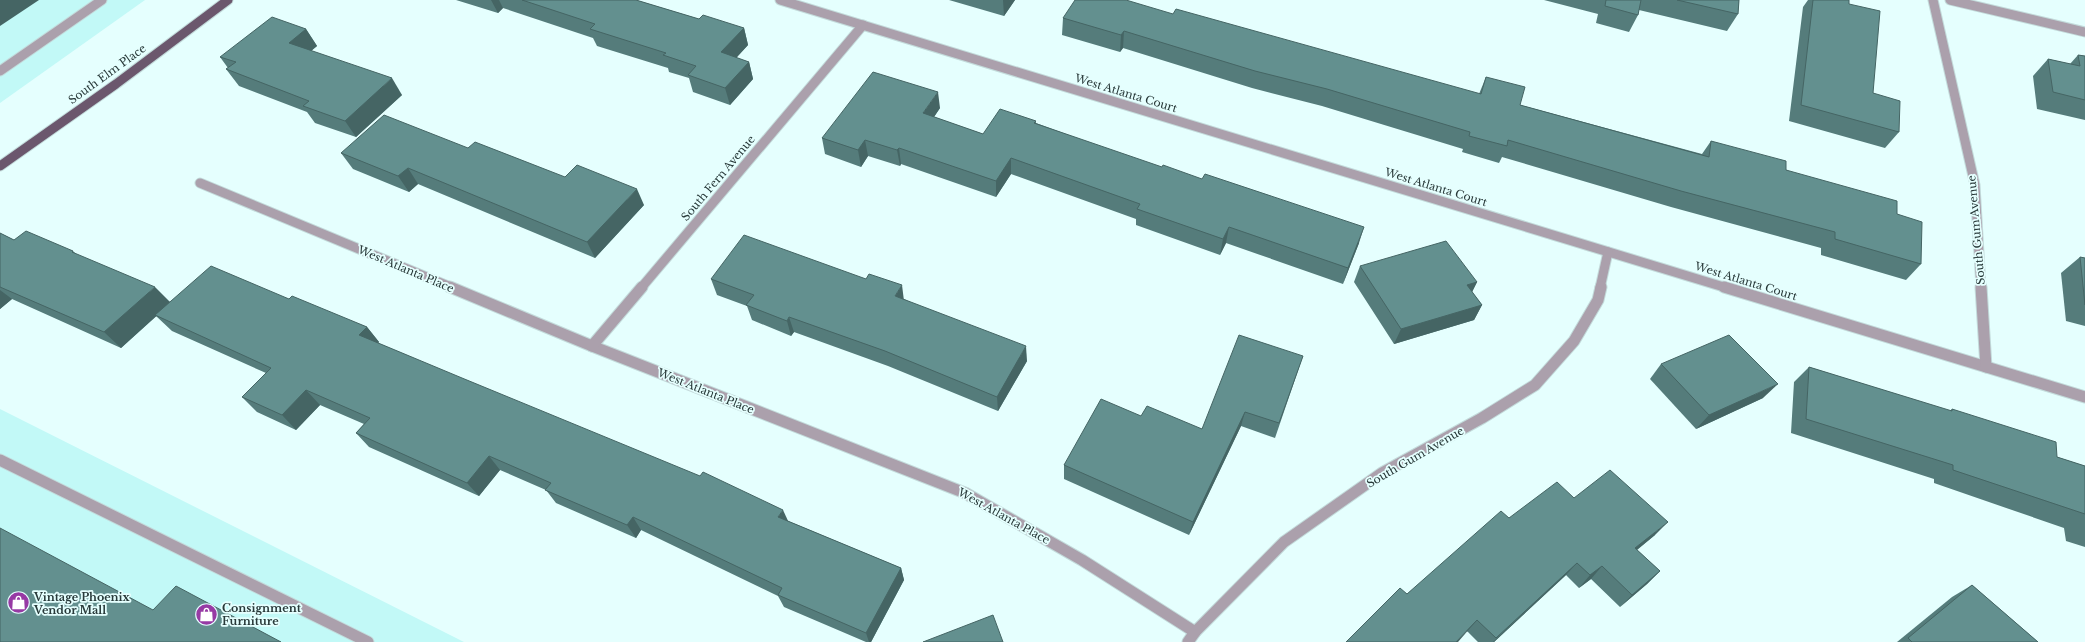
<svg xmlns="http://www.w3.org/2000/svg" width="2085" height="642" font-family="'Libre Baskerville',serif">
  <style>
    .built { fill: #c2f9f7 }
    .lines { fill: none; stroke-linecap: round; stroke-linejoin: round }
    .service-far1-casing { stroke: #c3dbdb; stroke-width: 11 }
    .service-casing { stroke: #c3dbdb; stroke-width: 13 }
    .minor-far1-casing { stroke: #c3dbdb; stroke-width: 11 }
    .minor-casing { stroke: #c3dbdb; stroke-width: 13 }
    .primary-casing { stroke: #c3dbdb; stroke-width: 11 }
    .service-far1 { stroke: #aba0ac; stroke-width: 9 }
    .service { stroke: #aba0ac; stroke-width: 11 }
    .minor-far1 { stroke: #aba0ac; stroke-width: 9 }
    .minor { stroke: #aba0ac; stroke-width: 11 }
    .primary { stroke: #6b576d; stroke-width: 9 }
    .wall { fill: #557c7b }
    .shaded-wall { fill: #456564 }
    .building { fill: #63908f; stroke: #456564 }
    .labels { text-anchor: middle; stroke-width: 3.5; stroke-linejoin: round; paint-order: stroke }
    .street-label { font-size: 11px; fill: #283939; stroke: #e5fffe }
    .poi-label { font-size: 11px; font-weight: bold; fill: #283939; stroke: #e5fffe; text-anchor: start }
  </style>
  <rect width="100%" height="100%" fill="#e5fffe"/>
  <g class="built">
    <path d="M0,0h145l-145,103z"/>
    <path d="M0,409l464,233h-464z"/>
  </g>
  <g class="lines">
    <defs>
      <path id="service-far1" d="M0,71l102,-71"/>
      <path id="service" d="M0,460l368,182"/>
      <g id="minor-far1">
        <path d="M780,0l947,288"/>
        <path d="M1933,0l42,185 6,103"/>
        <path d="M1950,0l135,32"/>
        <path d="M200,183l253,105"/>
        <path d="M641,288l222,-263"/>
        <path d="M1600,288l8,-36"/>
      </g>
      <g id="minor">
        <path d="M450,287l142,59 373,147 117,67 113,72"/>
        <path d="M1724,287l361,110"/>
        <path d="M1981,287l5,80"/>
        <path d="M592,346l50,-59"/>
        <path d="M1188,642l7,-10 89,-90 98,-69 100,-55 53,-33 39,-44 24,-41 3,-13"/>
      </g>
      <path id="primary" d="M0,166l116,-82 112,-84"/>
    </defs>
    <use href="#service-far1" class="service-far1-casing"/>
    <use href="#service" class="service-casing"/>
    <use href="#minor-far1" class="minor-far1-casing"/>
    <use href="#minor" class="minor-casing"/>
    <use href="#primary" class="primary-casing"/>
    <use href="#service-far1" class="service-far1"/>
    <use href="#service" class="service"/>
    <use href="#minor-far1" class="minor-far1"/>
    <use href="#minor" class="minor"/>
    <use href="#primary" class="primary"/>
  </g>
  <g class="wall">
    <path d="M456,0h180l63,19 45,9 4,17 -12,13 13,4 4,17 -23,26 -37,-13 -4,-14 -20,-6 -1,-4 -71,-22 -4,-8 -90,-30 -5,5z"/>
    <path d="M949,0h66l-11,16z"/>
    <path d="M1544,0h195l-1,14 -11,17 -88,-21 -1,5 -9,17 -33,-9 2,-9z"/>
    <path d="M1808,0h41v4l24,89 26,39 -14,16 -96,-27 14,-114z"/>
    <path d="M1173,14l306,80 7,-17 34,28 182,49 9,-13 75,29 111,44 24,50 -15,16 -85,-25v-7l-150,-41 -169,-50 -3,6 -37,-11 1,-3 -141,-43 -70,-18 -129,-40 -3,4 -58,-17 1,-17z"/>
    <path d="M306,29l11,17 -6,5 91,44 -46,42 -41,-14 -8,-11 -68,-26 -13,-17 2,-1 -8,-11z"/>
    <path d="M2078,55l7,1v64l-48,-11 -4,-33 15,-17 22,5z"/>
    <path d="M940,108l-6,9 49,17 53,-13v2l323,120 -16,41 -117,-41 -6,12 -84,-30v-6l-125,-45 -15,23 -95,-33 -1,2 -32,-10 -7,11 -36,-13 -3,-16z"/>
    <path d="M468,148l176,57 -49,53 -177,-74 -9,8 -56,-23 -12,-16z"/>
    <path d="M0,233l14,7 59,11 4,4 93,47 119,-3 78,28 12,15 -1,1 410,178 113,47 3,12 -33,62h-5l-82,-35 -6,-11 -137,-66 -5,8 -80,-35 -10,-13 -46,-20 -21,26 -110,-49 -13,-14 8,-9 -44,-19 -24,25 -39,-18 -15,-15 24,-24 -94,-42 -16,-15 -35,32 -109,-49 -12,10z"/>
    <path d="M2080,257l5,1v68l-19,-5 -5,-48z"/>
    <path d="M1360,266l117,16 -5,10 10,13 -8,15 -80,24 -40,-62z"/>
    <path d="M711,279l193,20 123,62 -29,50 -110,-45 -94,-34 -3,4 -39,-16 -5,-14 -30,-11z"/>
    <path d="M1303,356l-28,82 -34,-12 -52,109 -125,-56v-14l77,-49 61,13z"/>
    <path d="M1661,364l102,34 -67,31 -46,-50z"/>
    <path d="M1809,367l141,44 2,-2 105,48 28,9v81l-19,-6 -2,-13 -130,-45v-4l-143,-46 3,-51z"/>
    <path d="M1574,498l81,37 -18,15 23,21 -13,13 -27,23 -29,-28 -12,9 -13,-13 -72,67h-16l-10,-10 -61,-38 102,-76z"/>
    <path d="M1972,585l66,57h-141l55,-45z"/>
  </g>
  <g class="shaded-wall">
    <path d="M0,0h39l-39,26z"/>
    <path d="M491,0h8l4,8 -5,5z"/>
    <path d="M1003,0h12l-11,16z"/>
    <path d="M744,28l4,17 -22,24 -5,-17z"/>
    <path d="M306,29l11,17 -17,14 -11,-17z"/>
    <path d="M1124,31l-1,17 -3,4 1,-17z"/>
    <path d="M749,62l4,17 -23,26 -5,-17z"/>
    <path d="M392,78l10,17 -46,42 -11,-16z"/>
    <path d="M938,92l2,16 -15,22 -2,-17z"/>
    <path d="M865,140l3,16 -7,11 -3,-17z"/>
    <path d="M899,148l2,16 -1,2 -3,-16z"/>
    <path d="M1011,158v16l-15,23v-16z"/>
    <path d="M408,168l10,16 -9,8 -11,-16z"/>
    <path d="M637,189l7,16 -49,53 -8,-16z"/>
    <path d="M1229,227l-3,16 -6,12 3,-16z"/>
    <path d="M1364,227l-5,16 -16,41 5,-16z"/>
    <path d="M1477,282l-8,16 -2,-13z"/>
    <path d="M902,285l2,16 -9,-5z"/>
    <path d="M155,287l16,16 -50,45 -17,-16z"/>
    <path d="M0,290l12,9 -12,10z"/>
    <path d="M1482,305l-8,15 -80,24 7,-15z"/>
    <path d="M789,317l5,15 -3,4 -4,-15z"/>
    <path d="M367,327l12,15 -7,8 -13,-15z"/>
    <path d="M1026,346l1,15 -29,50 -1,-14z"/>
    <path d="M1778,384l-15,14 -67,31 13,-14z"/>
    <path d="M306,390l14,15 -24,25 -14,-15z"/>
    <path d="M1245,412l-4,14 -52,109 4,-13z"/>
    <path d="M489,456l11,14 -21,26 -12,-13z"/>
    <path d="M783,510l6,13 -11,-6z"/>
    <path d="M633,517l8,13 -5,8 -9,-13z"/>
    <path d="M1668,522l-13,13 -32,26 12,-13z"/>
    <path d="M1577,563l-11,12 -72,67h-1z"/>
    <path d="M1602,566l-11,13 -12,9 11,-13z"/>
    <path d="M901,568l3,12 -33,62h-2l-3,-9z"/>
    <path d="M1660,571l-13,13 -27,23 12,-12z"/>
    <path d="M1477,620l-19,22h-2z"/>
  </g>
  <g class="building">
    <path d="M522,0h114l63,19 4,-4 41,13 -23,24 28,10 -24,26 -37,-13 8,-9 -33,-11 3,-2 -76,-24 5,-5z"/>
    <path d="M1075,0h51l47,14 3,-5 305,85 5,-17 39,10 -5,18 189,52 2,-16 75,20v9l111,31v13l25,8 -1,42 -86,-25v-7l-154,-41 -173,-51 -1,6 -38,-10 1,-4 -143,-43 -72,-18 -131,-40 -3,4 -58,-17z"/>
    <path d="M1606,0h35l-3,15 -33,-9z"/>
    <path d="M1677,0h62l-1,14z"/>
    <path d="M1813,0h36v4l31,7 -7,82 27,8 -1,31 -98,-27z"/>
    <path d="M272,17l34,12 -17,14 103,35 -47,43 -42,-15 6,-5 -83,-32 10,-7 -16,-5z"/>
    <path d="M2078,55l7,1v44l-32,-8 -5,-33 32,7z"/>
    <path d="M873,72l65,20 -15,21 60,21 17,-25 36,12 -2,2 128,44 1,-2 39,14 3,-5 159,53 -16,41 -119,-41 -6,12 -86,-30 3,-5 -129,-46 -15,23 -97,-33 -2,2 -32,-10 -7,10 -36,-12z"/>
    <path d="M384,115l84,33 7,-6 90,35 12,-12 60,24 -50,53 -179,-74 -10,8 -57,-23z"/>
    <path d="M26,231l47,20 -1,1 83,35 -51,45 -104,-45v-54l14,7z"/>
    <path d="M744,235l122,44 3,-5 33,11 -7,11 131,50 -29,51 -112,-46 -96,-34 -2,4 -41,-16 8,-10 -43,-16z"/>
    <path d="M1446,241l31,41 -10,3 15,20 -81,24 -41,-63z"/>
    <path d="M2080,257l5,1v47z"/>
    <path d="M211,266l78,33 3,-3 75,31 -8,8 103,43 238,98 3,-4 80,38 -5,7 123,51 -35,65 -88,-38 4,-7 -149,-71 -6,8 -82,-35 6,-7 -62,-27 -22,27 -111,-50 14,-15 -64,-28 -24,25 -40,-18 29,-29 -116,-53z"/>
    <path d="M1239,335l64,21 -24,67 -34,-11 -52,110 -129,-57 37,-66 40,17 6,-10 55,23z"/>
    <path d="M1729,335l49,49 -69,31 -48,-51z"/>
    <path d="M1809,367l143,44v-2l104,33 1,15 28,9v48l-132,-44v-5l-147,-46z"/>
    <path d="M1610,470l58,52 -33,26 25,23 -28,24 -30,-29 -12,9 -13,-12 -81,75 -19,-18 -21,22h-110l54,-54 7,6 94,-83 8,7 48,-36 17,16z"/>
    <path d="M0,528l153,82 23,-24 105,56h-281z"/>
    <path d="M1972,585l66,57h-126l-4,-4z"/>
    <path d="M993,615l10,27h-80z"/>
  </g>
  <defs>
    <symbol id="shop-disc" viewBox="-11 -11 22 22"><circle r="9.5" fill="#973aa4" stroke="#e5fffe"/><path d="M-5-2.5h2.3a2.7 3.5 0 0 1 5.4 0H5L5.5 6h-11ZM-1.5-2.5h3a1.5 2.3 0 0 0-3 0Z" fill="#fff"/></symbol>
  </defs>
  <g fill-rule="evenodd">
    <use href="#shop-disc" x="6" y="590" width="25" height="25"/>
    <use href="#shop-disc" x="194" y="602" width="25" height="25"/>
  </g>
  <g class="labels">
    <g class="street-label">
      <text transform="translate(107 74) rotate(-36)" y="4">South Elm Place</text>
      <text transform="translate(1126 93) rotate(17)" y="4">West Atlanta Court</text>
      <text transform="translate(718 178) rotate(-50)" y="4">South Fern Avenue</text>
      <text transform="translate(1436 187) rotate(17)" y="4">West Atlanta Court</text>
      <text transform="translate(1976 230) rotate(-95)" y="4">South Gum Avenue</text>
      <text transform="translate(406 269) rotate(23)" y="4">West Atlanta Place</text>
      <text transform="translate(1746 281) rotate(17)" y="4">West Atlanta Court</text>
      <text transform="translate(706 391) rotate(22)" y="4">West Atlanta Place</text>
      <text transform="translate(1415 457) rotate(-30)" y="4">South Gum Avenue</text>
      <text transform="translate(1004 516) rotate(29)" y="4">West Atlanta Place</text>
    </g>
    <g class="poi-label">
      <text x="34" y="601">Vintage Phoenix<tspan x="34" dy="13">Vendor Mall</tspan></text>
      <text x="222" y="612">Consignment<tspan x="222" dy="13">Furniture</tspan></text>
    </g>
  </g>
</svg>
